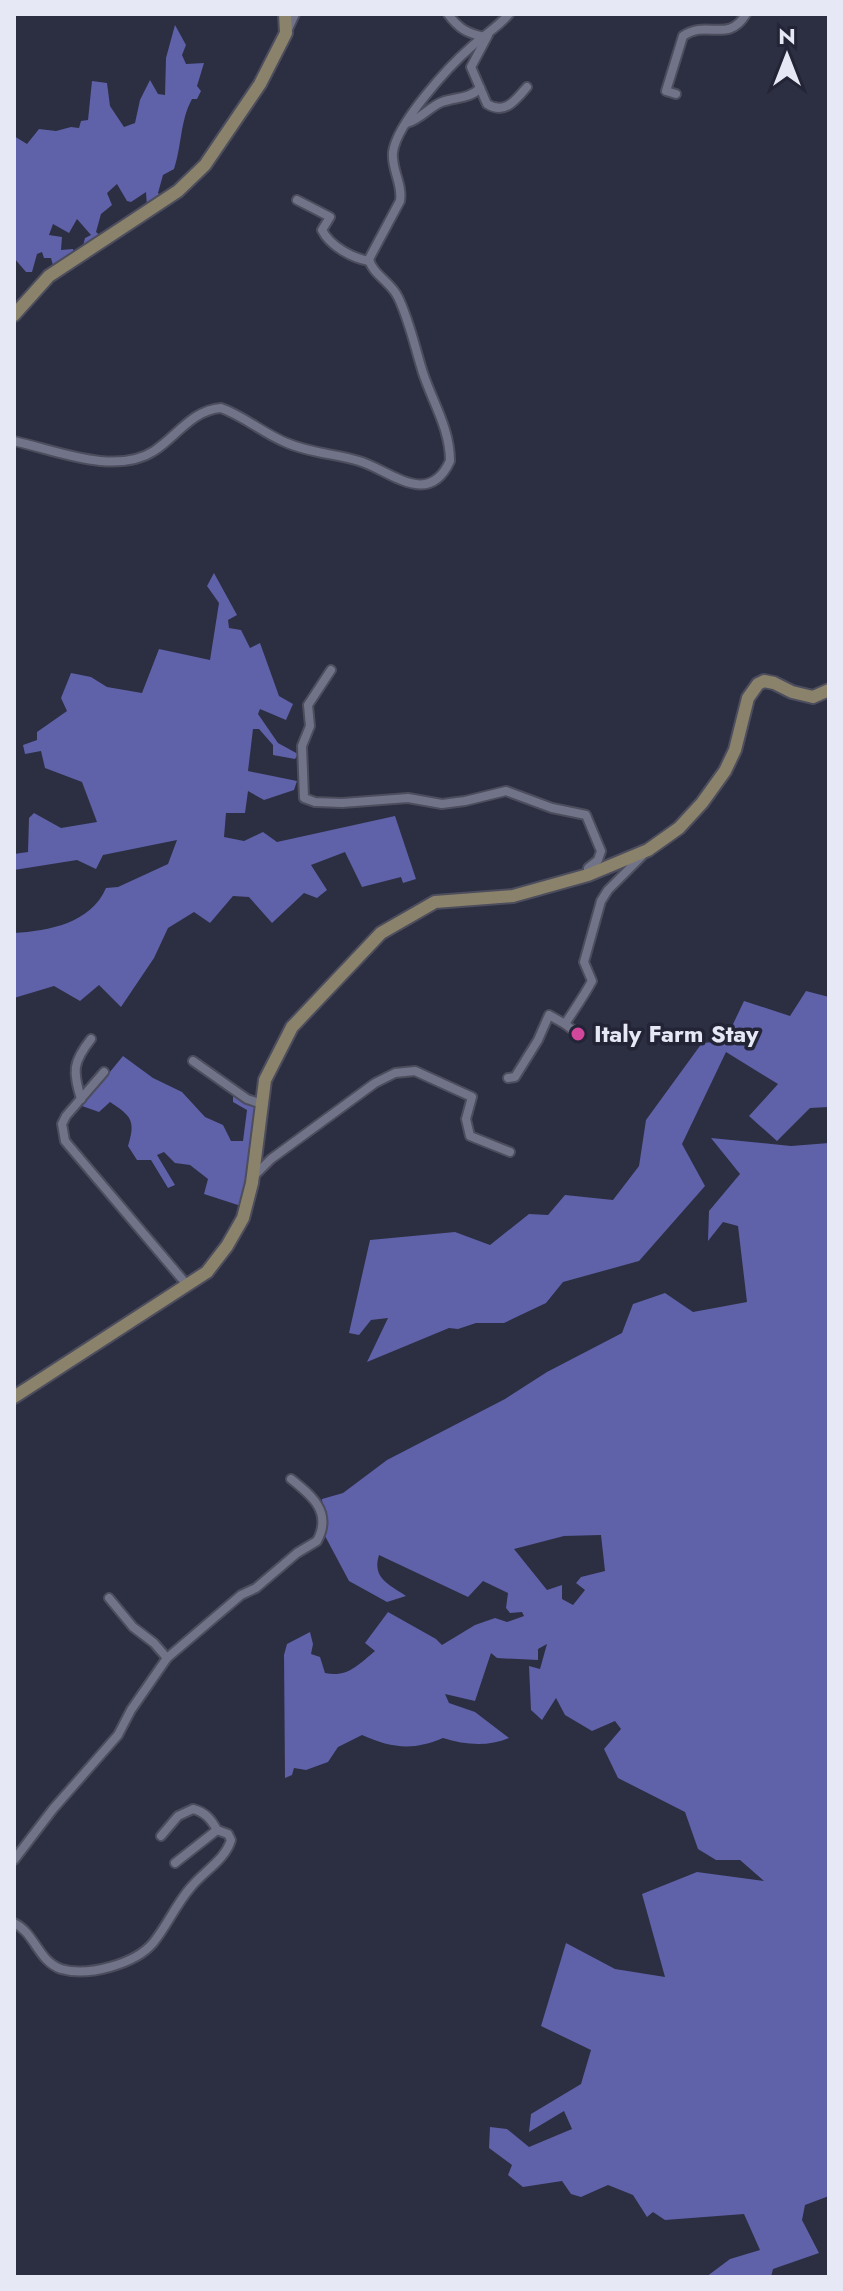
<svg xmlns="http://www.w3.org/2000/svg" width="843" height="2291" font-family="Jost,sans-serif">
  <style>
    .forest { fill: #5f61a9; fill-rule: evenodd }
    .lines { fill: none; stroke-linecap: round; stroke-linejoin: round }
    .street-casing { stroke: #4c4d5d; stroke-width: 12 }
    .secondary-casing { stroke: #4c4d5d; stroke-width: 16 }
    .street { stroke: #717389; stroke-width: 8 }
    .secondary { stroke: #8b826b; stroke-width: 12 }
    .hotel-dot { fill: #d1479c; stroke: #232436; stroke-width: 3 }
    .labels { text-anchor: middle; stroke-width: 7; stroke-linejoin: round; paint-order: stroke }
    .poi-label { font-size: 24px; font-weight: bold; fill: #e7e8f5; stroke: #232436; text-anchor: start }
  </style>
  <rect width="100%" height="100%" fill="#2c2e41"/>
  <g class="forest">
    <path d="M175,25l11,20 -4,10 4,9 18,-1 -7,23 4,5 -4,8h-5c-12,22 -10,46 -18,70l-11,6 -5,18 5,5 -16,9 -1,-15 -15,10 -4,-1 -10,-17 -10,9 5,12 -11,9 -5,18 5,4 -19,14 3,-12 6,-3 -14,-16 -8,14 -16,-9 -4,11 13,2 -1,13 12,-1 2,6 -21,14 -3,-11h-7l-2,-6 -5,2 -5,18h-6l-12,-14v-122l13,8 12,-15 17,2 15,-4 8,1 2,-7 7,-1 4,-39 15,2 3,23 14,21 11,-4 5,-23 10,-20 8,14 7,1 1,-37z"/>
    <path d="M214,573l23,42 -9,5 1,8 12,2 9,18 10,-5 19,53 14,8 -7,16 -26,-11 -2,5 20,29 20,11 -3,5 -22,-4v-10l-14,-16h-6l-5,42 49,10 -3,9 -30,10 -16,-9 -3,22h-19l-2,24 20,4 19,-9 14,10 118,-26 21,63 -13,4 -2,-6 -39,10 -17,-35 -34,13 16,25 -10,8 -13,-5 -32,30 -23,-26 -16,-1 -23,27 -16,-11 -26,16 -14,30 -33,49 -22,-22 -19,16 -26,-15 -40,12v-65c35,-2 77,-10 92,-45l12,-1 50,-23 9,-24 -74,15 -7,14 -19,-9 -63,10v-16l14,-2 1,-34 5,-5 27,15 36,-6 -15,-40 -37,-14 -4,-17 -16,3 -2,-9 14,-5v-8l30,-21 -6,-13 10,-25 20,4 16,10 35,6 17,-44 51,11 9,-57 -12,-17z"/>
    <path d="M806,991l23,6v110l-19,1 -33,33 -28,-25 29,-32 -52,-32 -44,92 23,42 -66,75 -76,21 -17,21 -42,20h-28l-18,6 -9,-1 -82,34 21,-44 -17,2 -12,15 -10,-2 21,-93 85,-8 35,13 39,-31 19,1 17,-20 48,5 26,-34 7,-46 56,-77 23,-2 19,-40 46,15z"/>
    <path d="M123,1056l30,22 29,14 23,25 18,8 8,16h12l4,-31 -14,-8v-6l24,11 -9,72 -7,27 -37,-12 4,-15 -18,-14 -15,-2 -11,-11 -7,3 18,30 -7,3 -17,-28h-14l-9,-14c8,-26 3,-30 -18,-44l-11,10 -17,-6z"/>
    <path d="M711,1138l80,8 38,-3v1053l-24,9 -3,15 17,33 -46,16 -2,8h-65l24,-18 30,-9 -16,-36 -79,6 -12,-8 -6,5 -14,-22 -25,-10 -27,12 -10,-3 -9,-13 -39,6 -15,-12 4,-10 -23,-17 1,-21 17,2 22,18 43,-18 -8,-18 -35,21 2,-18 50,-30 10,-34 -50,-24 25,-83 49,26 50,8 -23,-83 55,-22 67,9 -24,-21h-24l-18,-11 -13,-37 -67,-34 -14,-29 17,-20 -6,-8 -23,10 -27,-16 -9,-17 -14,22 -11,-10 -2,-44 11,3 7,-25 -9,5v11l-41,-2 -6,-5 -16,48 -30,-7 4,9 26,9 34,26c-21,9 -44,7 -66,0 -30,13 -52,10 -81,-3l-24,12 -10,15 -22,8 -12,-2 -2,7 -7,3 -1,-123 3,-11 23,-12 3,12 -2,10 9,3 5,16c22,5 33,-8 50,-22l-10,-8 23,-31 48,27 6,6 33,-20 20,-7 12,4 17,-6 -2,-4 -12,1 -4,-5 2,-15 -25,-12 -15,16 -89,-42c-7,23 9,29 27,41l-19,6 -38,-21 -24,-45 -3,-37 21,-6 44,-33 118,-61 42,-27 75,-39 11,-29 32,-11 28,19 54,-10 -9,-76 -15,-4 -15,19 1,-30 31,-37zM601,1535l4,36 -24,6 -5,6 9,7 -12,15 -11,-6v-14l-15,5 -33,-41 50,-13z"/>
  </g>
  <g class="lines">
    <defs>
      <g id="street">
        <path d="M448,14c11,15 19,19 36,23"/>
        <path d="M288,29l7,-15"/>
        <path d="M488,35l-17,32 16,37c18,11 28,-3 40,-17"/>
        <path d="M676,94l-10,-3 17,-55c24,-17 45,8 63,-22"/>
        <path d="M407,123c14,-4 22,-16 35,-21 13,-5 28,-3 38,-14"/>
        <path d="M297,200l33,17 -8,13c8,16 30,28 47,31"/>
        <path d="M14,441c41,9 101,35 140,10 22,-14 38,-41 67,-43 23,8 43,26 66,35 23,10 49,11 72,18 31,9 69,48 91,0 0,-32 -17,-58 -27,-88 -8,-25 -13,-51 -25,-76 -7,-15 -26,-23 -29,-38l31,-58c3,-17 -9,-32 -7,-49 4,-29 56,-86 78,-105 13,-12 27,-20 38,-33"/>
        <path d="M331,670l-23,35 2,21 -8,20 2,52 11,4 27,1 66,-5 34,6 23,-3 41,-10 46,17 34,7 15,36 -3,9 -10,8v7"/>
        <path d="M565,1024l13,10"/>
        <path d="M193,1061l54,38 15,5"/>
        <path d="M104,1072l-38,44 -4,8 3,17 123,145"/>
        <path d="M508,1078l7,-1 23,-37 11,-25 16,9c9,-14 19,-28 27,-43l-8,-19 17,-61 7,-11 34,-34"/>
        <path d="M81,1099c-8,-28 -9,-36 10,-60"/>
        <path d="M254,1176l17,-17 104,-76 20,-10 20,-2 57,26 -6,22 4,17 40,16"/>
        <path d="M109,1598l24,29 21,16 13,15"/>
        <path d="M14,1860l39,-51 65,-74 13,-25 36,-52 74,-63 15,-7 41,-35 20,-12c16,-29 -6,-46 -26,-62"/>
        <path d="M175,1863l42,-33"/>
        <path d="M14,1923c21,10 24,38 47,46 27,8 74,-5 92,-26 14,-17 23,-39 38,-56 13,-16 34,-27 40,-47l-3,-6 -11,-4c-6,-11 -12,-18 -24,-21l-15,7 -17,20"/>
      </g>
      <g id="secondary">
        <path d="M14,315l35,-39 129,-85 27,-26 55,-81 26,-51 -1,-19"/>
        <path d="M14,1397l193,-125 20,-26 16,-28 9,-35 13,-103 27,-53 89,-94 54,-31 78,-6 75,-21 60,-25 31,-22 23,-25 23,-32 10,-21 13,-52 10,-14 6,-3 10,2 18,9 21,5 16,-7"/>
      </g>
    </defs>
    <use href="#street" class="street-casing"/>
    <use href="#secondary" class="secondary-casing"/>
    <use href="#street" class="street"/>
    <use href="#secondary" class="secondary"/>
  </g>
  <circle class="hotel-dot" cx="578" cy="1034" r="8"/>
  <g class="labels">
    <g class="poi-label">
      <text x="594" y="1042">Italy Farm Stay</text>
    </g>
  </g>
  <rect width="843" height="2291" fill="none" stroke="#e7e8f5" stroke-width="32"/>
  <g transform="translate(787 56)" stroke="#232436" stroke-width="6" paint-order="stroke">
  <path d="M0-6L14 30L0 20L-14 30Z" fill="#e7e8f5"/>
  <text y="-12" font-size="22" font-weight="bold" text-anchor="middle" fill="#e7e8f5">N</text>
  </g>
</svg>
